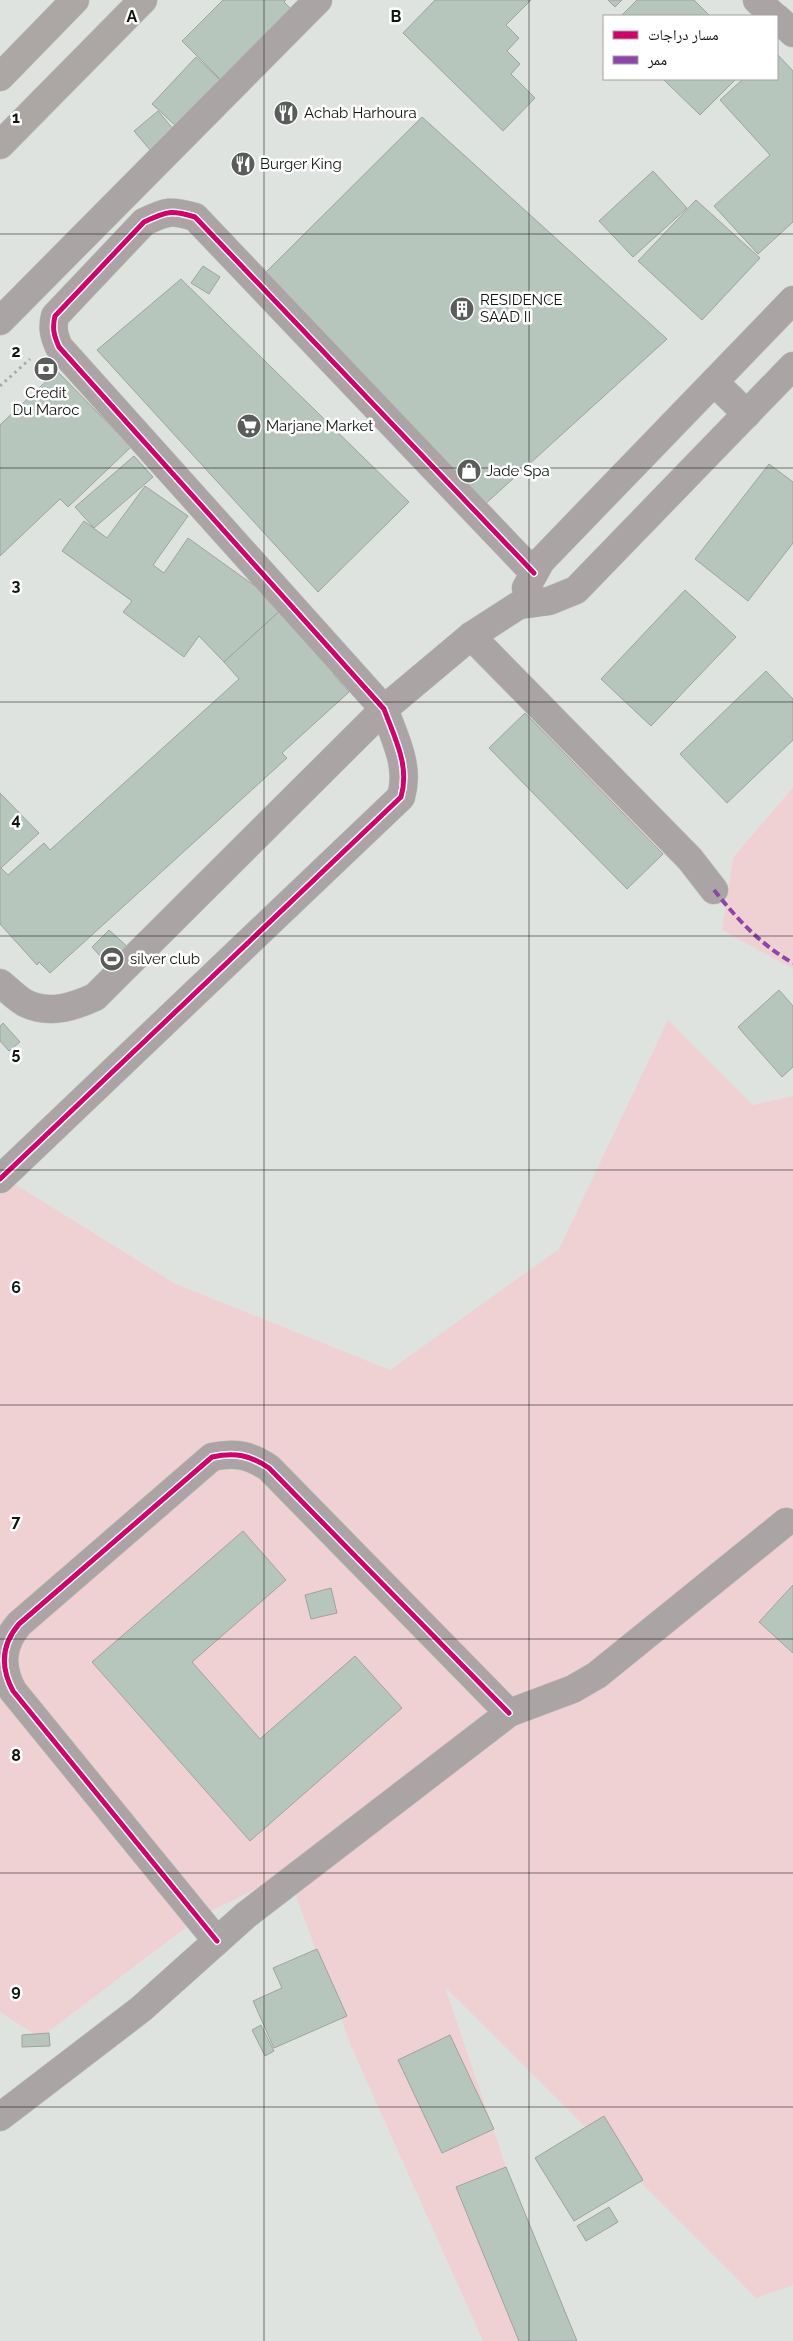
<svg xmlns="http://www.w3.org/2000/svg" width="793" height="2341" font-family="Raleway,'Noto Naskh Arabic',sans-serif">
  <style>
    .green { fill: #f0d1d3 }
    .building { fill: #b7c6bc; stroke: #9fa2a0 }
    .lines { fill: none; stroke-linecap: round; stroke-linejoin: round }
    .minor-casing { stroke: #bfc1bf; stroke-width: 29 }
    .primary-casing { stroke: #bfc1bf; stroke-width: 29 }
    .path { stroke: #aba8a8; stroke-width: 3; stroke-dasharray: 2.5 4; stroke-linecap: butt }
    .minor { stroke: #aba4a4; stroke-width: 28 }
    .primary { stroke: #aca7a5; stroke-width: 28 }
    .quiet { stroke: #8e44ad; stroke-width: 4; stroke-dasharray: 8 4; stroke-linecap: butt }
    .cycleway-casing { stroke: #fff; stroke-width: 8 }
    .cycleway { stroke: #d6006c; stroke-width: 5 }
    .grid { fill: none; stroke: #111412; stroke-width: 1; stroke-opacity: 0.55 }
    .labels { text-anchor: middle; stroke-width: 5; stroke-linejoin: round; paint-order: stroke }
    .poi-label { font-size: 15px; fill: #111412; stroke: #fff; text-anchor: start }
    .grid-label { font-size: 16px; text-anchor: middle; font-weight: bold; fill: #111412; stroke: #fff; stroke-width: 5; stroke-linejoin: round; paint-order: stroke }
  </style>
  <rect width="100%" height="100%" fill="#dfe3e0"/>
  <g class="green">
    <path d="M793,787v182l-71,-39 11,-72z"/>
    <path d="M668,1020l85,85 40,-9v1189l-37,13 -311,-311 120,354h-82l-132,-295 -63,-172 -84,40 -164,124 -40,-26v-837l176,109 214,86 169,-121z"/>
  </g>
  <g class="building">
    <path d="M223,0h63l-2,2 12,12 -70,71 -44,-44z"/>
    <path d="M435,0h96l-25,25 13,13 -12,13 13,13 -9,10 24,24 -32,33 -100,-98z"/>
    <path d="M608,0h14l-7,7z"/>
    <path d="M637,0h57l16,16h-89z"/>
    <path d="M777,54l16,17v151l-35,32 -44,-48 56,-51 -50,-55 23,-21h34z"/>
    <path d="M196,57l26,25 -44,46 -26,-24z"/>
    <path d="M663,79h73l-36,36z"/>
    <path d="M158,111l22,26 -24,20 -22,-26z"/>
    <path d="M422,117l245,222 -184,167 -223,-228z"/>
    <path d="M653,171l34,37 -54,49 -34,-36z"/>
    <path d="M696,200l64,58 -58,62 -64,-59z"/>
    <path d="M203,266l17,11 -11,17 -18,-11z"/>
    <path d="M181,279l228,223 -91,90 -221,-242z"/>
    <path d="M57,371l74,76 -63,60 -8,-8 -60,57v-131z"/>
    <path d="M134,456l19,21 -59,51 -19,-21z"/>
    <path d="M769,464l24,18v61l-45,58 -53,-42z"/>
    <path d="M145,486l43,30 -35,49 11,8 24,-35 96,69 -60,55 -25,-26 -15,21 -61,-45 9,-11 -70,-50 22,-30 23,17z"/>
    <path d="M685,590l51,47 -85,89 -50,-47z"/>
    <path d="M284,607l56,61 -7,6 16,18 -67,61 5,5 -237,215 -11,-11 -2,3 -37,-41v-131l39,40 -38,35 7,7 36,-32 6,7 189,-171 -15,-17z"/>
    <path d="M766,671l27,28v41l-66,63 -47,-49z"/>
    <path d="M525,713l138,141 -36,35 -138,-141z"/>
    <path d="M109,930l22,20 -19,19 -20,-22z"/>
    <path d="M779,990l14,16v61l-11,10 -44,-50z"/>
    <path d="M3,1023l17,19 -11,9 -9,-10v-15z"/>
    <path d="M243,1531l43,49 -94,82 68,77 95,-83 47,52 -152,133 -158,-179z"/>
    <path d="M793,1585v68l-34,-31z"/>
    <path d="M331,1588l6,25 -26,6 -6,-24z"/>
    <path d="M317,1949l30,67 -73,32 -21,-47 29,-13 -9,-20z"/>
    <path d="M261,2025l13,26 -9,5 -13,-26z"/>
    <path d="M49,2033l1,13 -28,1v-12z"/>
    <path d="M450,2035l44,94 -52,24 -44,-93z"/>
    <path d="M604,2116l39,64 -69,41 -39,-63z"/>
    <path d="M506,2167l71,174h-58l-63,-154z"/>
    <path d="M609,2207l9,15 -32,19 -9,-15z"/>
  </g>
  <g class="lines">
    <defs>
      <g id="minor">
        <path d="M757,0l17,16"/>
        <path d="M777,18l16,15"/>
        <path d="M0,321l318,-321"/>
        <path d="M714,382l33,32"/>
        <path d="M526,588l15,-27 252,-261"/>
        <path d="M471,636l219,223 24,31"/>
        <path d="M0,983c8,6 16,15 25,20 24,12 48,4 70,-6l289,-288 87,-73 48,-31 30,-4 27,-11 217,-224"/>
        <path d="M0,1179l401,-382c9,-31 -6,-58 -17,-88l-325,-362c-5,-11 -7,-19 -4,-31l89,-94c23,-11 27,-12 51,-5l339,356"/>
        <path d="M217,1941l-204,-250c-13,-24 -12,-46 6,-67l193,-167c23,-5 38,-2 57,11l240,245"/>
        <path d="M0,2117l141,-108 105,-94 263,-202 64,-24 24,-14 189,-153"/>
      </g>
      <g id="primary">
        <path d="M0,77l75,-77"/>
        <path d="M0,145l143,-145"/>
      </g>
    </defs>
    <use href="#minor" class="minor-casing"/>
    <use href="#primary" class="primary-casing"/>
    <path class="path" d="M0,386l30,-27"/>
    <use href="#minor" class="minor"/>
    <use href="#primary" class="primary"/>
    <path class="quiet" d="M714,890c23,29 47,55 79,73"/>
    <defs>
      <g id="cycleway">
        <path d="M0,1179l401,-382c9,-31 -6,-58 -17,-88l-325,-362c-5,-11 -7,-19 -4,-31l89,-94c23,-11 27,-12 51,-5l339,356"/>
        <path d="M217,1941l-204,-250c-13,-24 -12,-46 6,-67l193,-167c23,-5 38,-2 57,11l240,245"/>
      </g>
    </defs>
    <use href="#cycleway" class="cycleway-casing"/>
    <use href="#cycleway" class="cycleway"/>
  </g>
  <path class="grid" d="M264,0v2341M529,0v2341M0,234h793M0,468h793M0,702h793M0,936h793M0,1170h793M0,1405h793M0,1639h793M0,1873h793M0,2107h793"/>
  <defs>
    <symbol id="restaurant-disc" viewBox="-11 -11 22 22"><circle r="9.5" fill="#595c5a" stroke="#fff"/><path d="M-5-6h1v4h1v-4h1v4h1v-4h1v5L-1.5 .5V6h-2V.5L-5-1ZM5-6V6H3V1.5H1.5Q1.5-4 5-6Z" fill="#fff"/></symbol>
    <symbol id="building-disc" viewBox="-11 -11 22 22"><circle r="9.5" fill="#595c5a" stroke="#fff"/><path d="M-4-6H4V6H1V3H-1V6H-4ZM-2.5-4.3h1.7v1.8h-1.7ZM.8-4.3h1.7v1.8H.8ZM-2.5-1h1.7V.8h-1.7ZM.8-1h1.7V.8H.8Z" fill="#fff"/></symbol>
    <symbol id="bank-disc" viewBox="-11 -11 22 22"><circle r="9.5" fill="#595c5a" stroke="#fff"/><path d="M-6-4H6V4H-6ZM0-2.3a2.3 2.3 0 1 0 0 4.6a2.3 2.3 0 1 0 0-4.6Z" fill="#fff"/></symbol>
    <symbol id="supermarket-disc" viewBox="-11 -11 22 22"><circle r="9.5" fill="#595c5a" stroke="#fff"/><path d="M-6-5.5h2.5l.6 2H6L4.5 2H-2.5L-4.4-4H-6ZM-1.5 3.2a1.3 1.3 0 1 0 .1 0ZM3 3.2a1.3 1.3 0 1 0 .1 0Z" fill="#fff"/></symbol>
    <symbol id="shop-disc" viewBox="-11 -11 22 22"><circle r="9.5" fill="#595c5a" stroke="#fff"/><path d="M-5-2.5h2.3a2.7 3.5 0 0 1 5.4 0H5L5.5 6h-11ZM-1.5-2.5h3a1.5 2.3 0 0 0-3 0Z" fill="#fff"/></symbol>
    <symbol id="stadium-disc" viewBox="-11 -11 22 22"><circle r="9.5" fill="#595c5a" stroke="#fff"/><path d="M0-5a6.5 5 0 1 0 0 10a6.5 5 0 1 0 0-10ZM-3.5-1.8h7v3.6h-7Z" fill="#fff"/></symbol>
  </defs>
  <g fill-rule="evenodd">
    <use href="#restaurant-disc" x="272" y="99" width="28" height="28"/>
    <use href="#restaurant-disc" x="229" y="150" width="28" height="28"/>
    <use href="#building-disc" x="448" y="295" width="28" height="28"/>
    <use href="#bank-disc" x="32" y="355" width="28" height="28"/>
    <use href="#supermarket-disc" x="235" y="412" width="28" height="28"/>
    <use href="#shop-disc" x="455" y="457" width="28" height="28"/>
    <use href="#stadium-disc" x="98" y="945" width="28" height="28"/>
  </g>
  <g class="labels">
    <g class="poi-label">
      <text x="304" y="118">Achab Harhoura</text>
      <text x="260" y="169">Burger King</text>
      <text x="480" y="305">RESIDENCE<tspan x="480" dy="17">SAAD II</tspan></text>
      <text x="46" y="398" text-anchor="middle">Credit<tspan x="46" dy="17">Du Maroc</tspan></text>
      <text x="266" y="431">Marjane Market</text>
      <text x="486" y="476">Jade Spa</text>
      <text x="130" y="964">silver club</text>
    </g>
  </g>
  <g class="grid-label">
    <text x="132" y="22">A</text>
    <text x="396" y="22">B</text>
    <text x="16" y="123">1</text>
    <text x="16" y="357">2</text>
    <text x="16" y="591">3</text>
    <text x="16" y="825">4</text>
    <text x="16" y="1059">5</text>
    <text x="16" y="1293">6</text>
    <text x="16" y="1527">7</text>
    <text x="16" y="1761">8</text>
    <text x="16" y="1996">9</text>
  </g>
  <rect x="603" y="15" width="175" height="65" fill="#ffffff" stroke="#a0a1a0"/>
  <rect x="613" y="31" width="25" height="8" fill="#d6006c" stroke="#a0a1a0"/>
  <text x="648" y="40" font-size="15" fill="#111412">مسار دراجات</text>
  <rect x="613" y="56" width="25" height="8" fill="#8e44ad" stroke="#a0a1a0"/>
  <text x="648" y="65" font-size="15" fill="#111412">ممر</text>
</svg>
